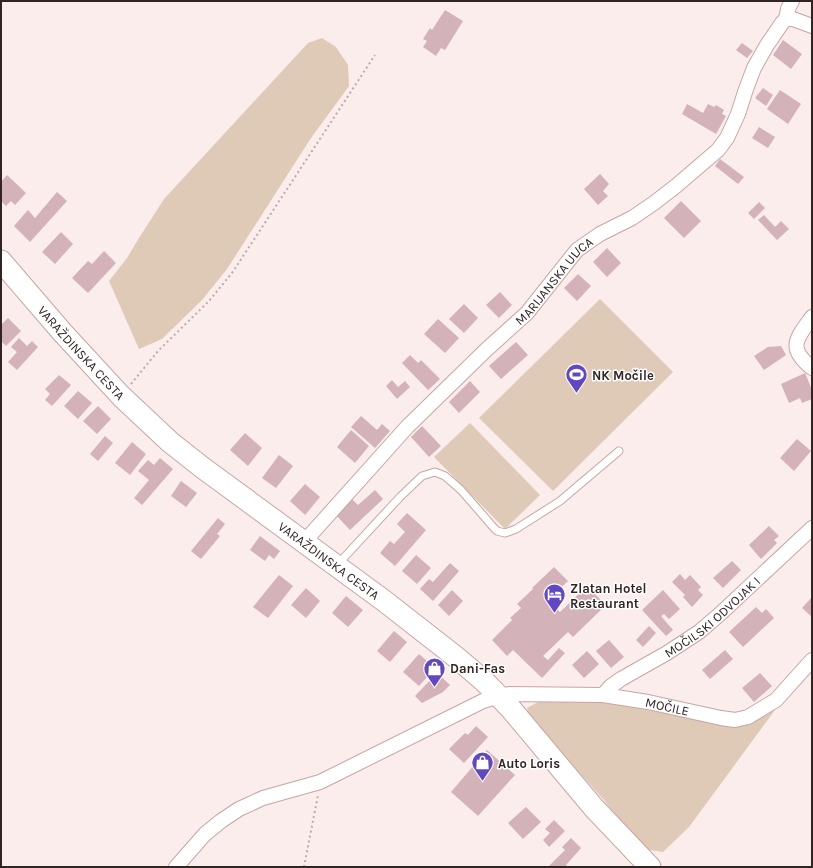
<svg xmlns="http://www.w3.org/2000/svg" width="813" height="868" font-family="Karla,sans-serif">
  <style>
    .green { fill: #dfc9b7 }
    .building { fill: #d3b2b9 }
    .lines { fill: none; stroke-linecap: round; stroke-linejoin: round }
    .service-casing { stroke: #c6a6a3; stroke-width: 9 }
    .minor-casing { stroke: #c6a6a3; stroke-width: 16 }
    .primary-casing { stroke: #c6a6a3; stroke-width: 23 }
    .path { stroke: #b9acaa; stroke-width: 2; stroke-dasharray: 2 3; stroke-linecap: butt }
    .service { stroke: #fff; stroke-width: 7 }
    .minor { stroke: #fff; stroke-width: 14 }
    .primary { stroke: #fff; stroke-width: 21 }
    .labels { text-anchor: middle; stroke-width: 3; stroke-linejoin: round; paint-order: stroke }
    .street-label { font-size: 13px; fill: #312524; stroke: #fefefe }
    .poi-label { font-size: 13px; font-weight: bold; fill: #312524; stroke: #fefefe; text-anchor: start }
  </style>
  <rect width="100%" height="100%" fill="#fbedeb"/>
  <g class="green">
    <path d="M322,38l14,9 12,18 1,21 -38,52 -84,131 -25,31 -40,39 -23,10 -30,-68 18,-23 12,-20 25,-39 144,-156z"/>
    <path d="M600,299l73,73 -120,119 -74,-73z"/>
    <path d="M470,423l70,72 -35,34 -71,-72z"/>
    <path d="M596,701l96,17 56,4 27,-12 -86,117 -26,25 -13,-2 -11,-3 -35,-47 -74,-82 -3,-10 11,-6z"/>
  </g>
  <g class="building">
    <path d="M445,10l18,11 -18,29 -4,-2 -5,8 -13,-9 4,-6 -4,-2 7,-11 2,2z"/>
    <path d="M783,40l19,14 -11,15 -18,-14z"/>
    <path d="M742,43l11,8 -6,7 -11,-8z"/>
    <path d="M763,88l10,7 -7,11 -11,-8z"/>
    <path d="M780,90l21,14 -13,20 -21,-15z"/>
    <path d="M687,104l16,9 5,-9 6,3 2,-2 8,5 -2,4 4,2 -10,18 -34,-20z"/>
    <path d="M759,127l16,10 -7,11 -16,-10z"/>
    <path d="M720,159l24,18 -6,7 -23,-18z"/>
    <path d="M600,174l9,10 -6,7 5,5 -10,9 -14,-16z"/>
    <path d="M7,175l19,18 -11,12 -4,-4 -5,5 -5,-5v-19z"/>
    <path d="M57,192l10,9 -37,41 -16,-16 14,-16 7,8z"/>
    <path d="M681,201l20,20 -17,17 -20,-20z"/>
    <path d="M759,202l6,6 -11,11 -6,-6z"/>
    <path d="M764,215l11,12 6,-6 8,8 -12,11 -19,-20z"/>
    <path d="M61,232l12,12 -18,20 -13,-12z"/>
    <path d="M607,248l14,15 -14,14 -14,-15z"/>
    <path d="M104,251l12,12 -28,30 -16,-15 16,-17 4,3z"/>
    <path d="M578,274l13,12 -14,15 -13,-13z"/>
    <path d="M500,292l12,13 -13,13 -13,-13z"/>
    <path d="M464,304l14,14 -14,15 -15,-14z"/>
    <path d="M8,318l13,13 -15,15 -5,-5v-16z"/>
    <path d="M438,319l21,19 -14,15 -21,-19z"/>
    <path d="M19,338l8,8 5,-5 6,6 -21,23 -9,-8 9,-10 -6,-5z"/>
    <path d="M516,342l12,13 -27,24 -12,-13z"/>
    <path d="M781,346l5,9 -22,15 -10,-14 14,-9z"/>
    <path d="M410,355l8,8 3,-3 19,19 -12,11 -26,-27z"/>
    <path d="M805,373l7,17v9l-10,4 -2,-5 -11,5 -8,-19z"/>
    <path d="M59,375l12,10 -19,21 -7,-6 5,-6 -5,-5z"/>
    <path d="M392,380l6,7 7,-6 5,6 -13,12 -11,-13z"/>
    <path d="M470,381l10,11 -21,21 -10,-11z"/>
    <path d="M78,391l14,12 -14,16 -14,-13z"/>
    <path d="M98,406l13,13 -14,15 -14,-13z"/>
    <path d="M361,416l16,14 5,-6 8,7 -15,17 -24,-21z"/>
    <path d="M422,426l19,20 -12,11 -18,-20z"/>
    <path d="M351,430l18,16 -14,17 -18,-16z"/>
    <path d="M245,433l17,15 -14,18 -18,-16z"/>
    <path d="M105,436l8,7 -15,18 -8,-7z"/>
    <path d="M797,439l14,12 -17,20 -14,-13z"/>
    <path d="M132,442l14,12 -16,21 -15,-12z"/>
    <path d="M279,455l14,11 -17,22 -14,-10z"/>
    <path d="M160,458l13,11 -31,36 -8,-7 15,-18 -11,-9 10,-11 6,5z"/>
    <path d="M181,481l16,12 -11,14 -15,-11z"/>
    <path d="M305,484l15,13 -15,18 -15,-14z"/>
    <path d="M375,490l8,9 -33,31 -14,-15 16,-16 6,6z"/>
    <path d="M407,513l19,17 -31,36 -15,-13 10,-12 4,3 11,-12 -8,-8z"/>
    <path d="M218,518l7,6 -8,10 3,2 -19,23 -10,-8z"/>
    <path d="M769,526l10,10 -5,4 3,3 -16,16 -12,-14z"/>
    <path d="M260,536l20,15 -6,8 -5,-4 -4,6 -15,-11z"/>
    <path d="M416,555l15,13 -14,16 -15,-13z"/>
    <path d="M732,561l9,9 -18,18 -10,-10z"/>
    <path d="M450,563l9,8 -26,30 -13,-12 9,-10 4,3z"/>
    <path d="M554,567l14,14 -20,19 12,12 27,-26 19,19 -33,32 -5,-5 -25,24 5,4 11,-12 6,5 -23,25 -29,-28 -6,6 -15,-16 20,-20 -2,-2 11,-10 -4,-4 16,-15 -1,-1z"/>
    <path d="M680,574l5,6 5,-5 11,12 -3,3 5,5 -11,12 -9,-10 2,-2 -13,-13z"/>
    <path d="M279,575l14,11 -25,32 -15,-11z"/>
    <path d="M306,588l14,13 -14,17 -15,-13z"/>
    <path d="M452,590l11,11 -14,15 -11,-11z"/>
    <path d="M663,590l17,19 -11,10 -5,-5 -3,2 12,14 -7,6 -24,-26z"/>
    <path d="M346,596l17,14 -15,17 -16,-14z"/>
    <path d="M812,597v20l-10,-9z"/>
    <path d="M756,607l6,6 4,-4 8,9 -31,29 -14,-15z"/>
    <path d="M649,626l7,7 -13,14 -7,-7z"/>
    <path d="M394,631l13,11 -17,20 -13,-11z"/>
    <path d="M609,640l15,17 -13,11 -15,-17z"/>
    <path d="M725,650l8,9 -23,20 -8,-9z"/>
    <path d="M587,651l12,13 -15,14 -12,-13z"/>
    <path d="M419,654l16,14 -16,18 -16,-14z"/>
    <path d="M437,673l13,12 -7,7 -21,11 -7,-7z"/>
    <path d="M760,673l12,13 -18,16 -12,-14z"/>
    <path d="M476,726l12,11 -24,26 -15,-14 16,-16 3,2z"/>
    <path d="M487,750l28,25 -37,41 -27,-24z"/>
    <path d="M526,807l15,15 -18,17 -15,-16z"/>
    <path d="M554,820l11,11 -16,16 -6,-7 7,-7 -5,-4z"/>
    <path d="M571,838l10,10 -15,17 2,2h-20l17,-17 -3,-3z"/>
  </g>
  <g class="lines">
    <defs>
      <path id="service" d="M338,564l62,-67 22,-21 13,-4 10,4 16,14 33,38 3,3 8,2 11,-4 44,-28 59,-50"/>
      <g id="minor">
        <path d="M786,19h7l19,7"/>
        <path d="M812,317c-16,22 -25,31 0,51"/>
        <path id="s1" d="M304,542l103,-115 80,-78 40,-36 50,-63 23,-16 32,-16 22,-15 22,-17 42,-36 9,-12 11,-24 8,-25 8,-21 13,-23 15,-22 4,-4 2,-10 4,-8"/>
        <path id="s2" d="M603,695l7,-8 11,-8 46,-26 32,-21 21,-18 92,-86"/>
        <path id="s3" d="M176,867l29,-33 16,-13 18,-12 24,-11 57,-16 163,-81 16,-5 10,-2 94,1 45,7 73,16 14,2 13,-3 28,-17 36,-40"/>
      </g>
      <g id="primary">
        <path id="s4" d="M1,261l61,71 59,64 49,46 33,26 180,132 73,57 29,25 26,27 83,99 56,59"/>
      </g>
    </defs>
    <use href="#service" class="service-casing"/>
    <use href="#minor" class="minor-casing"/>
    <use href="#primary" class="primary-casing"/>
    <g class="path">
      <path d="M131,384l27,-33 51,-50 23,-28 143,-218"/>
      <path d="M304,867l14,-72"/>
    </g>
    <use href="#service" class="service"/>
    <use href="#minor" class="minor"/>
    <use href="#primary" class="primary"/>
  </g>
  <defs>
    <symbol id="stadium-pin" viewBox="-11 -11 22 30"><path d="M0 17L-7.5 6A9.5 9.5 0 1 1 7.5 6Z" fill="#6148c0" stroke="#fefefe"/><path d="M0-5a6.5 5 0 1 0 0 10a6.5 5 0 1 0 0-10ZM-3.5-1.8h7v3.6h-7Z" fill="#fff"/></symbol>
    <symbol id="hotel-pin" viewBox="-11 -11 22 30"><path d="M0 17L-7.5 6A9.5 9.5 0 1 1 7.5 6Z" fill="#6148c0" stroke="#fefefe"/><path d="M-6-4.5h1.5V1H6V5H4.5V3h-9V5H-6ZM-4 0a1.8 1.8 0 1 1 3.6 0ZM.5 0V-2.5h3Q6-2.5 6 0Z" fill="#fff"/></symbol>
    <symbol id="shop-pin" viewBox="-11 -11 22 30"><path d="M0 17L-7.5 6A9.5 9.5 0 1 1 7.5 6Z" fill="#6148c0" stroke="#fefefe"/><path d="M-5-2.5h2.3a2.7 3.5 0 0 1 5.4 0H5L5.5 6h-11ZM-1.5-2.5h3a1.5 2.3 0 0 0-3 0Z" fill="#fff"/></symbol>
  </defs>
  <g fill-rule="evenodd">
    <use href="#stadium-pin" x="564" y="362" width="25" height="34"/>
    <use href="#hotel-pin" x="542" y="582" width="25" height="34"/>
    <use href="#shop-pin" x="422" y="656" width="25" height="34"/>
    <use href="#shop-pin" x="470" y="750" width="25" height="34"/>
  </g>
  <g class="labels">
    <g class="street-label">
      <text dy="5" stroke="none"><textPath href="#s1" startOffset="362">MARIJANSKA ULICA</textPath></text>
      <text dy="5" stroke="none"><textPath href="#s4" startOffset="122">VARAŽDINSKA CESTA</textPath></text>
      <text dy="5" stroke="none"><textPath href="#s4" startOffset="446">VARAŽDINSKA CESTA</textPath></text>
      <text dy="5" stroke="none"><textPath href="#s2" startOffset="135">MOČILSKI ODVOJAK I</textPath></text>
      <text dy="5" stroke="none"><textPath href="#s3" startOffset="540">MOČILE</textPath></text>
    </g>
    <g class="poi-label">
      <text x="592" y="380">NK Močile</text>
      <text x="570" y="593">Zlatan Hotel<tspan x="570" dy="15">Restaurant</tspan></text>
      <text x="450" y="673">Dani-Fas</text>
      <text x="498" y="768">Auto Loris</text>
    </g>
  </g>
  <rect width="813" height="868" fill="none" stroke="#312524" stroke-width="4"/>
</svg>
